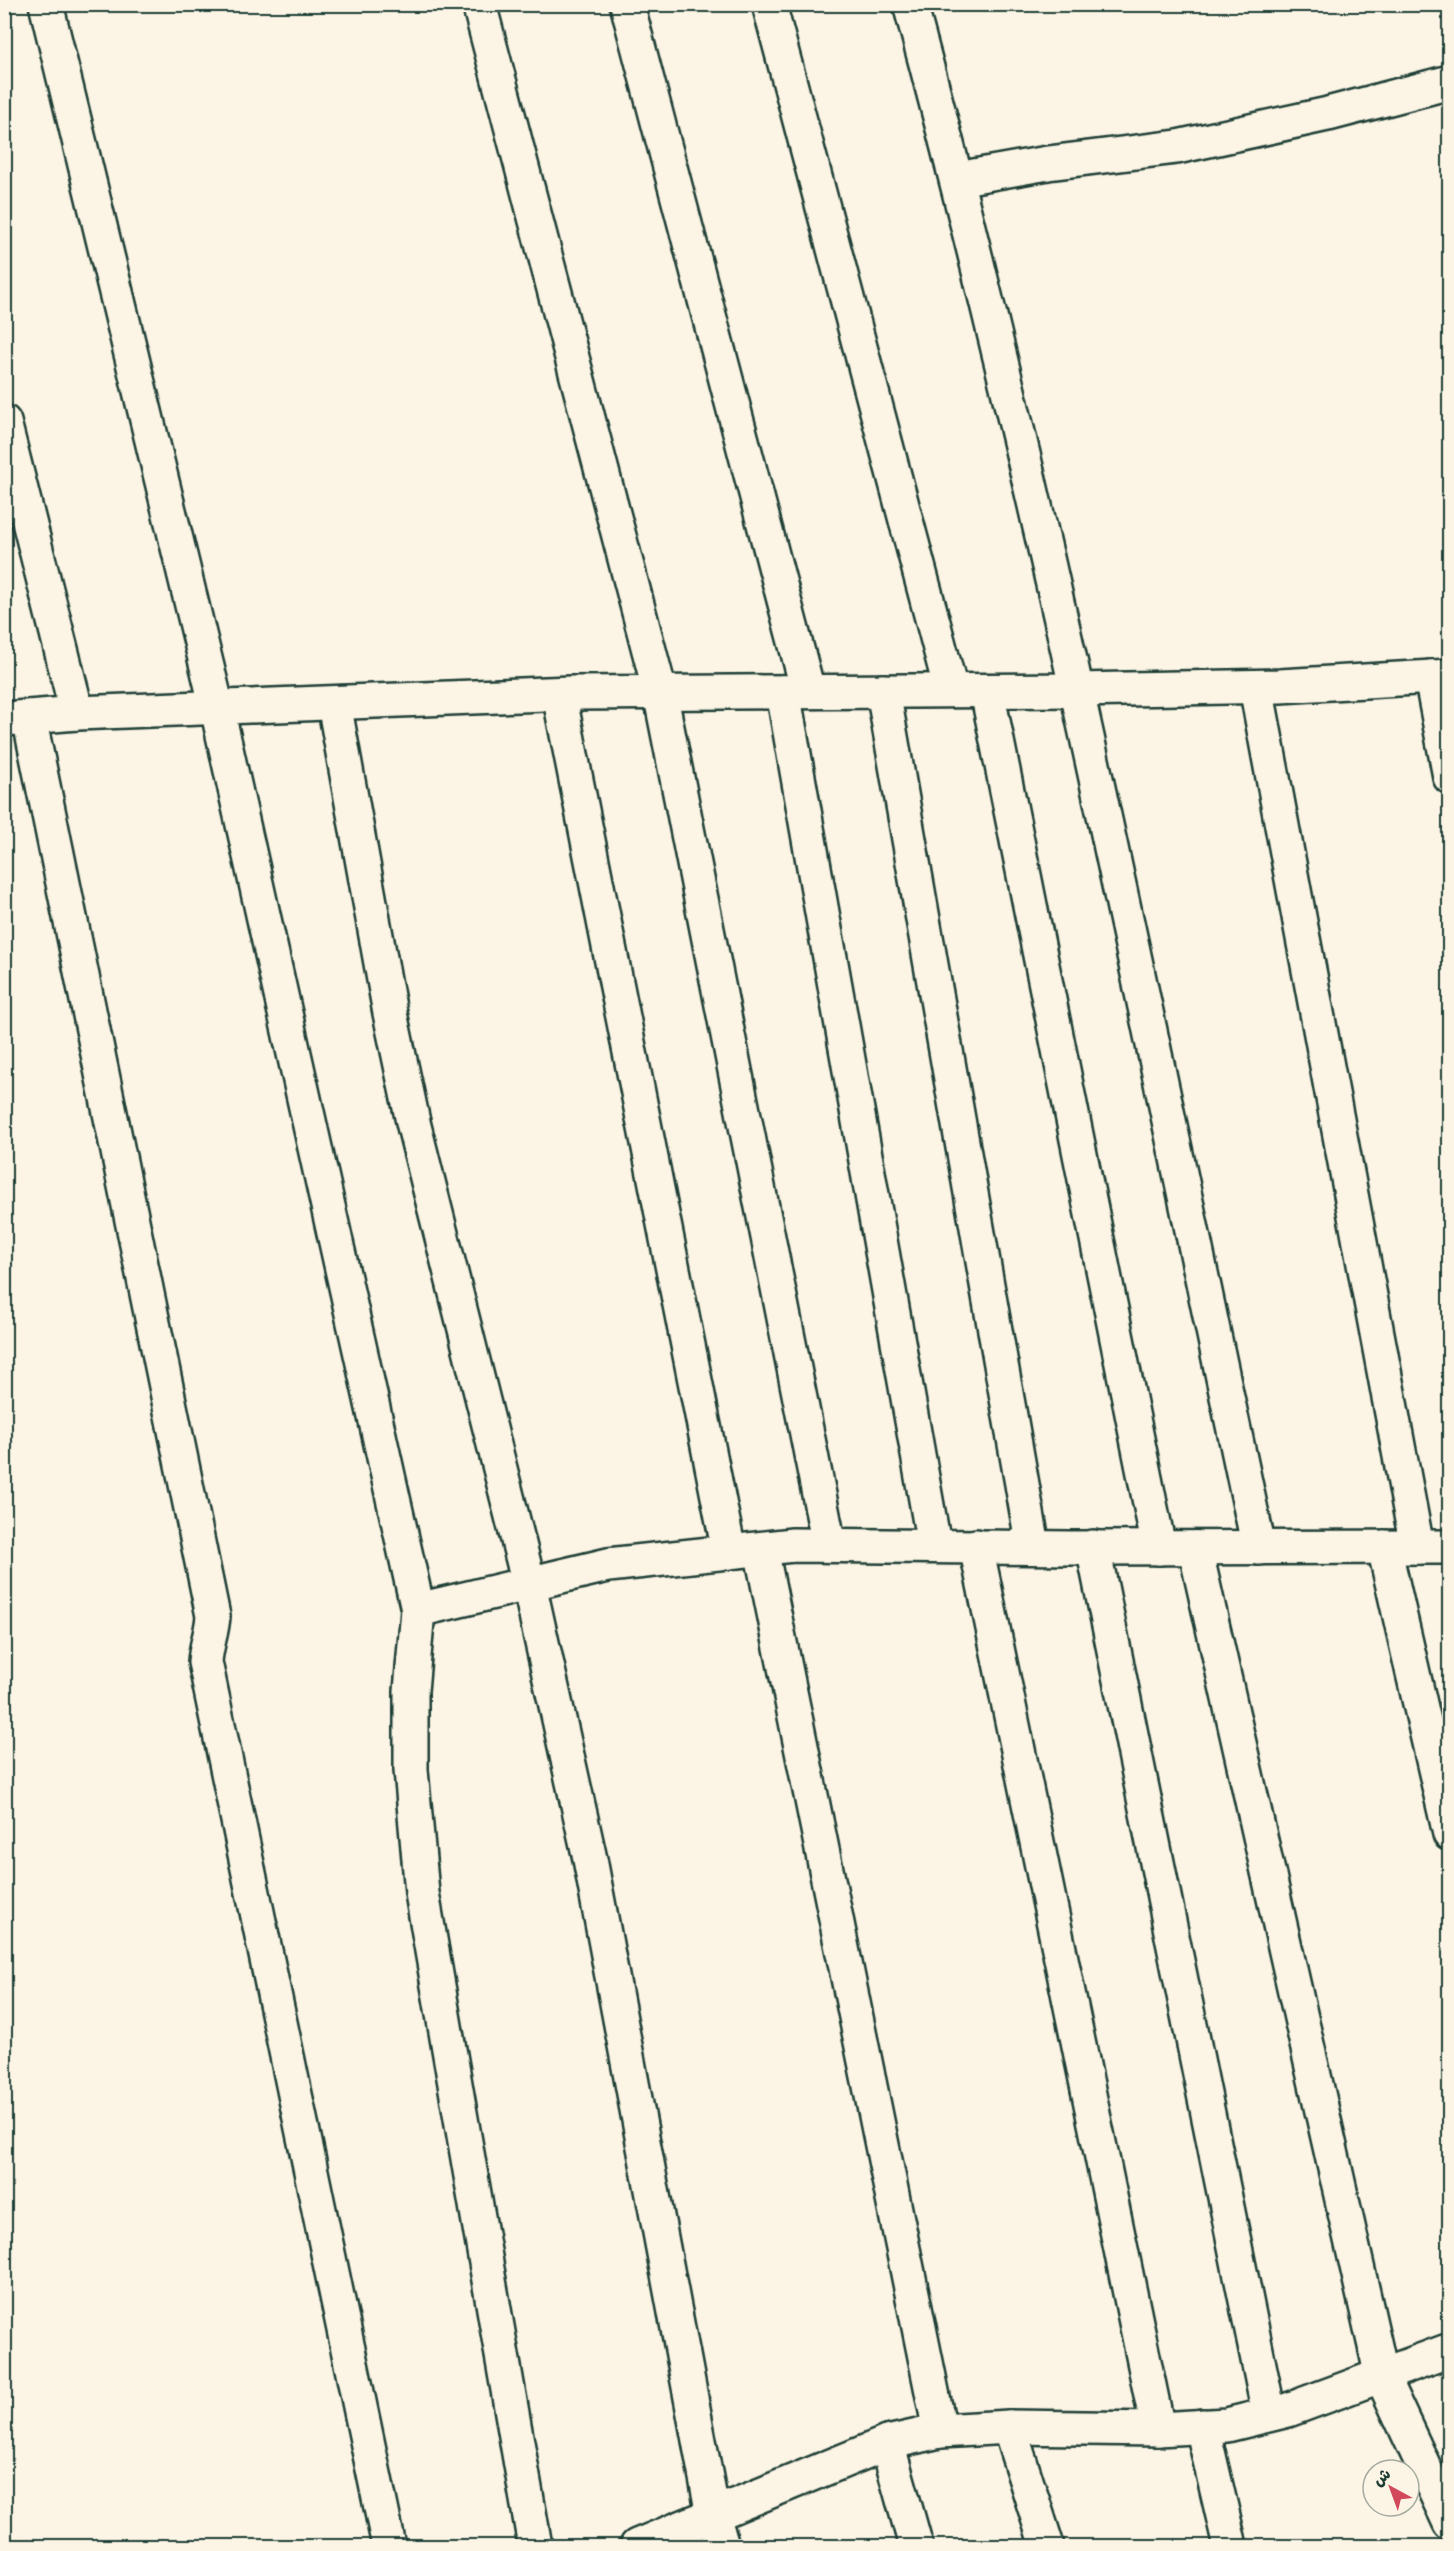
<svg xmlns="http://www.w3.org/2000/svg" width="1454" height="2551" font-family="Delius,'Playpen Sans Arabic',sans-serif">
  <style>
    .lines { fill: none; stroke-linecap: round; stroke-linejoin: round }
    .minor-casing { stroke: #1f3d34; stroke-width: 38 }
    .minor { stroke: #fcf5e5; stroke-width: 33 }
  </style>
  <rect width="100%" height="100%" fill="#fcf5e5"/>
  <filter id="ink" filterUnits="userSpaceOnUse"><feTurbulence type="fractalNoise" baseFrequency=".0167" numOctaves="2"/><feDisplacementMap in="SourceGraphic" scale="12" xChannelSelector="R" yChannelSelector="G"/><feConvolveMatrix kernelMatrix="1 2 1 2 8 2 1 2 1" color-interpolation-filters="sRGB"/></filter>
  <g filter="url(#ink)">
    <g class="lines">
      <defs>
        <g id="minor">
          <path d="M46,4l171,704 201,902 -7,81v79l11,123 113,653"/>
          <path d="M479,4l181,688 169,853"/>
          <path d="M627,4l181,687"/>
          <path d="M769,4l182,686"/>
          <path d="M910,4c138,509 239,1028 349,1544"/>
          <path d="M957,179l91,-16 129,-16 151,-33 122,-32"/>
          <path d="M4,422l73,291"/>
          <path d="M1431,677l19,100"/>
          <path d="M1256,687l161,860"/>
          <path d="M883,691l150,856"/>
          <path d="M987,691l172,857"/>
          <path d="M783,692l151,853"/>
          <path d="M559,694l170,858"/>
          <path d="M334,703l56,310 23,109 116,462 61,275 123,656 9,31"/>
          <path d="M29,717l184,899c-1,16 -7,30 -8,46l184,884"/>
          <path d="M4,719l73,-6 494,-20 506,-3 203,-4 170,-10"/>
          <path d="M976,1546l182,883"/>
          <path d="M1093,1547l176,867"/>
          <path d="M1384,1547l66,287"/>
          <path d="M1195,1548l187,829 68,146"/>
          <path d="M761,1549l179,882"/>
          <path d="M418,1610l190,-45 185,-20 277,3 380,-1"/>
          <path d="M1202,2426l28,120"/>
          <path d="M1009,2427l38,119"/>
          <path d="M887,2443l29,103"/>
          <path d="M637,2546l250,-103 53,-12 69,-4 149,2 69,-4 61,-15 162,-60"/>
        </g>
      </defs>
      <use href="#minor" class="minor-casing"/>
      <use href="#minor" class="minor"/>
    </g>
  </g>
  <rect width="1454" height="2551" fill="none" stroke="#fcf5e5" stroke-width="24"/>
  <rect x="12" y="12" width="1430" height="2527" fill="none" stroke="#1f3d34" stroke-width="2" filter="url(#ink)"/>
  <g transform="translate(1391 2488) rotate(319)"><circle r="28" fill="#fcf5e5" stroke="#a4ab9e" stroke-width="1.5"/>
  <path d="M0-4.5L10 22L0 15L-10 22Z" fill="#d1495b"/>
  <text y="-9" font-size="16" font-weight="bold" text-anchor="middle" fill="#1f3d34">ش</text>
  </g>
</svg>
